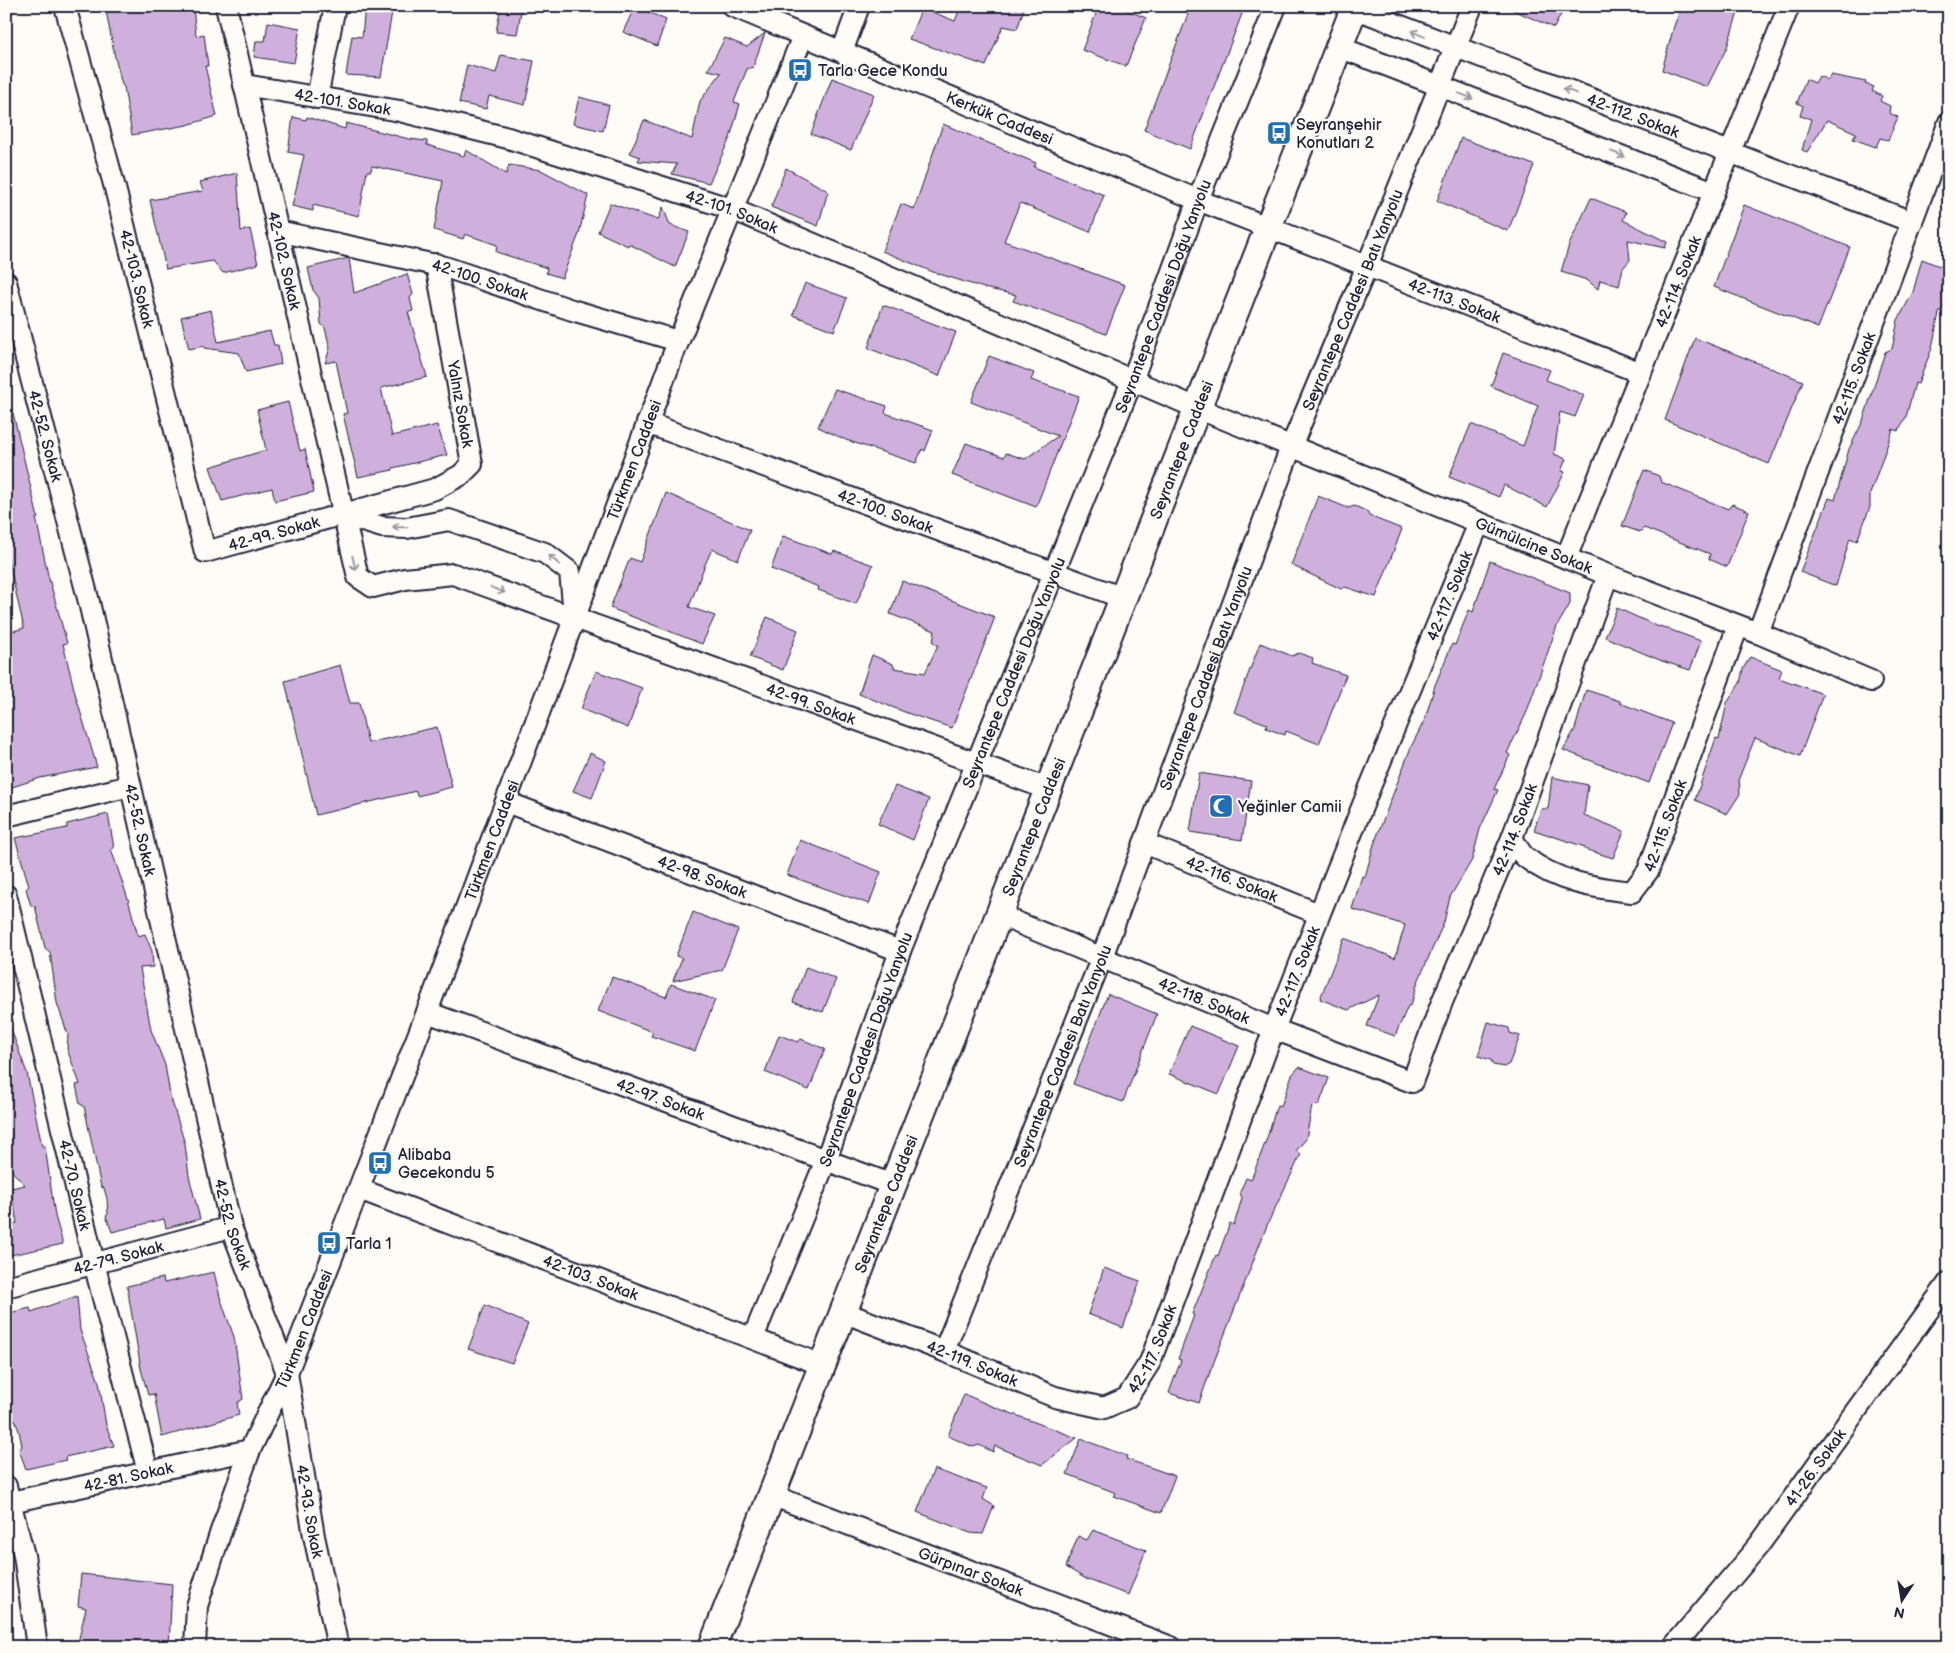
<svg xmlns="http://www.w3.org/2000/svg" width="1955" height="1653" font-family="'Balsamiq Sans',sans-serif">
  <style>
    .building { fill: #cfb0dc; stroke: #22223b }
    .lines { fill: none; stroke-linecap: round; stroke-linejoin: round }
    .minor-casing { stroke: #22223b; stroke-width: 24 }
    .tertiary-casing { stroke: #22223b; stroke-width: 30 }
    .minor { stroke: #fdfcf7; stroke-width: 20 }
    .tertiary { stroke: #fdfcf7; stroke-width: 26 }
    .oneway { stroke: #9a9aa2 }
    .labels { text-anchor: middle; stroke-width: 4.5; stroke-linejoin: round; paint-order: stroke }
    .poi-label { font-size: 16px; fill: #22223b; stroke: #fdfcf7; text-anchor: start }
    .street-label { font-size: 16px; fill: #22223b; stroke: #fdfcf7 }
  </style>
  <rect width="100%" height="100%" fill="#fdfcf7"/>
  <filter id="ink" filterUnits="userSpaceOnUse"><feTurbulence type="fractalNoise" baseFrequency=".02" numOctaves="2"/><feDisplacementMap in="SourceGraphic" scale="10" xChannelSelector="R" yChannelSelector="G"/><feConvolveMatrix kernelMatrix="1 2 1 2 8 2 1 2 1" color-interpolation-filters="sRGB"/></filter>
  <g filter="url(#ink)">
    <g class="building">
      <path d="M105,6h88l3,30 8,-2 4,32h-3l12,50 -30,9 -55,10 -8,-48 -2,-2 -7,-28z"/>
      <path d="M365,6h28l-12,71 -35,-2 6,-39 10,1z"/>
      <path d="M501,6h21l-5,28 -21,-2z"/>
      <path d="M635,6l31,14 -9,26 -34,-14z"/>
      <path d="M961,6h64l-8,23 -14,-3 -17,40 -77,-27 13,-31 33,13z"/>
      <path d="M1099,6h18l29,12 -20,48 -44,-16z"/>
      <path d="M1191,6h54l-55,143 -46,-19z"/>
      <path d="M1504,6h61l-11,22z"/>
      <path d="M1682,6h58l-13,41 -20,40 -45,-17 12,-44z"/>
      <path d="M268,22l32,6 -6,35 -40,-6 2,-16h9z"/>
      <path d="M765,33l-12,34 -6,2 -13,33 6,2 -10,34 -21,45 -37,-9 5,-10 -39,-3 2,-4 -10,-4 14,-33 48,19 8,-38 21,-28 -13,-3 17,-32 22,9z"/>
      <path d="M501,55l33,6 -9,44 -36,-9 -3,13 -27,-6 8,-38 29,8z"/>
      <path d="M1831,75l35,7 -1,2 9,3 -2,4 10,5 -2,5 10,5 -1,7 9,4 -10,23 -8,-2 -4,9 -23,-8 3,-6 -29,-13 -20,32 -5,-2 9,-31 -11,-3 3,-10 -6,-3 9,-24 9,4 4,-7 9,4z"/>
      <path d="M832,78l42,16 -23,56 -40,-16z"/>
      <path d="M579,97l30,8 -6,26 -30,-7z"/>
      <path d="M293,117l13,3 1,-3 38,12 1,-6 63,16 18,2v4l37,11 2,-6 40,24 3,-9 32,5 47,25 -9,39 -17,44 -16,-5 1,-5 -51,-16 1,-7 -32,-11 -2,5 -29,-9 9,-49 -71,-15 -1,5h-4l-8,45 -46,-11v6l-21,-5 12,-51 -16,-3z"/>
      <path d="M943,124l93,39 -2,4 70,28 -14,37 -70,-29 -16,38 121,44 -19,49 -93,-33 3,-6 -32,-7 -51,-16 -51,-21 19,-47 13,5z"/>
      <path d="M1461,138l73,27 -26,66 -71,-30z"/>
      <path d="M786,168l42,23 -10,35 -47,-19z"/>
      <path d="M237,173l4,58 9,-2 8,35 -35,9 -10,-12 -47,8 -16,-69 53,-9 -3,-9z"/>
      <path d="M1591,198l35,14 -3,8 44,22 -2,6 -37,-8 2,20 -7,8 -4,18 -19,-6 -2,9 -11,-9 -26,-8 8,-27z"/>
      <path d="M610,203l48,17 5,-13 7,18 19,7 -14,35 -46,-23 -1,2 -30,-14z"/>
      <path d="M1744,205l106,42 -32,81 -104,-41z"/>
      <path d="M349,258l5,35 53,-19 6,20 -3,4 3,13 -5,1 19,65 -46,11 11,48 45,-11 10,30 -54,13v2l-35,7 -15,-63 4,-1 -11,-52 -11,2 5,-15 -5,-20 -4,-4 -2,-26 -6,-8 -5,-22z"/>
      <path d="M1922,259l27,11v30l-10,13 -7,35 -14,36 -3,-1 -9,34 -8,14 -5,-2 -23,65v13l-13,34 -7,-3 -14,48 -36,-14 29,-74 6,2 14,-51 14,-28 22,-69 7,-3 6,-29 15,-28z"/>
      <path d="M805,283l42,15 -13,33 -41,-16z"/>
      <path d="M883,305l73,27 -17,44 -71,-28z"/>
      <path d="M211,310l7,32 52,-11 4,14h4l3,19 -35,8 -7,-19 -35,-5v-2l-15,3 -8,-32z"/>
      <path d="M1695,338l108,43 -34,83 -104,-44z"/>
      <path d="M1503,353l47,17 -4,10 38,15 -9,22 -15,-5 -6,42 12,5 -5,12 4,1 -18,35 -43,-22 -5,12 -50,-20 22,-53 52,22 15,-40 -47,-20z"/>
      <path d="M989,356l45,17 -3,7 48,16 -43,111 -84,-32 14,-32 38,14 2,-4 19,6 33,-23 -87,-34z"/>
      <path d="M835,389l52,17 -2,7 48,17 -8,21 -3,-2 -6,14 -70,-23 -28,-13z"/>
      <path d="M288,402l12,49 5,-2 9,43 -39,9 -3,-13 -50,13 -12,-34 56,-17 -9,-40z"/>
      <path d="M6,413h7l25,105h-2l12,57 19,68 -4,1 13,53 21,70 -57,11 -34,11v-156l18,-5 -18,-78z"/>
      <path d="M1644,470l15,6 2,6 67,27 4,-5 17,7 -22,56 -18,-8 1,-5 -66,-26 -4,4 -18,-6z"/>
      <path d="M666,493l84,37 -12,30 -26,-11 -8,18 -15,40 26,9 -13,28 -92,-36 20,-50 10,4z"/>
      <path d="M1318,496l30,12 7,-2 13,6 1,4 33,13 -26,68 -31,-10 -4,2 -50,-24z"/>
      <path d="M783,536l49,18 2,-3 39,14 -17,39 -38,-14 1,-3 -48,-18z"/>
      <path d="M1490,561l80,32v11l-13,22 -31,88 -19,39 3,2 -16,34 4,1 -18,39 -8,31 -22,37 -6,25 -27,62 -6,21 -3,1 -13,30 -28,-10 12,-31 -31,15 -28,-11 24,-61 51,20 10,-33 -53,-16 10,-33 3,1 9,-33 37,-97 14,-28 10,-34 17,-41 3,1 14,-35 4,2z"/>
      <path d="M902,581l93,36 -43,111 -45,-15 -48,-19 13,-39 21,9 1,4 31,5 13,-28 -5,-3 2,-11 -45,-17z"/>
      <path d="M1617,608l42,19 1,-1 41,15 -11,29 -28,-9 -57,-24z"/>
      <path d="M767,617l31,13 -15,40 -33,-13z"/>
      <path d="M1260,643l32,13 7,-3 14,5 -1,5 34,12 -27,69 -33,-13 -1,4 -19,-7 1,-4 -33,-12z"/>
      <path d="M1750,657l32,13 -3,8 44,16 -23,62 -45,-18 -16,40 1,16 -13,20 -32,-14 21,-62 3,1 8,-36 13,-20 3,-14z"/>
      <path d="M340,665l10,38h9l9,40 69,-16 15,60 -35,9 -1,-5 -100,24 -31,-134z"/>
      <path d="M596,671l46,17 -14,40 -47,-19z"/>
      <path d="M1586,690l34,11v2l52,20 -23,60 -86,-33 12,-21z"/>
      <path d="M590,753l16,8 -14,37 -19,-7z"/>
      <path d="M1199,773l52,8 -9,59 -52,-8z"/>
      <path d="M1552,777l36,8 -4,30 40,16 -11,27 -29,-9 1,-2 -51,-17 7,-21h7z"/>
      <path d="M895,786l34,13 -16,41 -35,-16z"/>
      <path d="M108,814l6,34 -3,1 17,50 10,37 7,-2 7,17 1,16 -13,1 11,62 14,35 5,30 15,49 4,32 11,43 -34,9 -2,-9 -52,13 -6,-16 2,-2 -1,-15 -3,-11 -3,-1 -17,-81 -4,-2 -4,-19 4,-1 -13,-35 1,-14 -11,-32 -7,-51 -5,-4 -10,-42h-4l-5,-17 3,-3 -14,-48 52,-10v-4z"/>
      <path d="M800,840l81,32 -12,32 -82,-29z"/>
      <path d="M693,912l45,18 -16,40 -49,11 9,-23 -6,-2z"/>
      <path d="M806,967l30,12 -13,33 -30,-10z"/>
      <path d="M612,977l54,20 5,-13 44,16 -20,51 -44,-15 2,-4 -55,-21z"/>
      <path d="M1108,994l49,20 -34,88 -50,-18z"/>
      <path d="M8,1021l19,52 15,73h3l10,70 8,28 -57,12v-31l11,-2 -6,-35 14,-3 -19,-20v-143z"/>
      <path d="M1488,1022l21,6 1,5 10,3 -11,28 -5,3 -11,-2 -2,-5 -13,-4z"/>
      <path d="M1190,1026l49,20 -20,48 -50,-20z"/>
      <path d="M779,1035l19,7 3,-3 24,10 -16,41 -44,-18z"/>
      <path d="M1299,1067l30,11 -10,27 -7,1 -6,33 -10,12 5,3 -33,69 -58,149 -11,31 -30,-10 12,-33 -3,-1 16,-44 -2,-1 24,-59 2,1 12,-33 4,2 8,-27 -2,-6 6,-14 5,2 16,-42 10,-33 4,1 11,-31z"/>
      <path d="M1104,1268l36,13 -17,47 -35,-14z"/>
      <path d="M214,1272l6,25 14,40 9,62 -6,4 2,12 -77,22 -8,-43 -6,1 -7,-26 -14,-83 36,-8 1,5z"/>
      <path d="M77,1296l3,34 19,52 7,43 8,21 -49,11 1,3 -40,9 -7,-19 3,-4 -3,-15 -4,-11 -4,-1 -4,-17 5,-1 -6,-26v-61l24,-6 1,4z"/>
      <path d="M485,1305l43,19 -16,39 -44,-14z"/>
      <path d="M964,1394l25,11 88,33 -35,27 -47,-19 -2,6 -14,-7 -6,2 -25,-11z"/>
      <path d="M1081,1439l46,17 -1,3 49,17 -14,37 -47,-17 2,-3 -49,-19z"/>
      <path d="M934,1469l53,19 -4,11 11,7 -11,28 -13,-1 -53,-21z"/>
      <path d="M1093,1530l53,20 -18,45 -42,-16 -20,-12 12,-31 9,4z"/>
      <path d="M81,1574l91,10 -3,63h-92l9,-39 -8,-2z"/>
    </g>
    <g class="lines">
      <defs>
        <g id="minor">
          <path id="s1" d="M65,6l50,182 90,364 230,-63 26,-14 11,-11 -36,-200"/>
          <path id="s2" d="M226,6l132,571 15,10 32,-8 48,-5 595,215"/>
          <path id="s3" d="M732,6l466,194 443,173"/>
          <path id="s4" d="M1354,8l558,214"/>
          <path d="M1339,47l375,145"/>
          <path d="M842,52l17,-46"/>
          <path id="s5" d="M244,85l156,26 108,27 224,71 465,199 411,167 150,58 113,48"/>
          <path d="M317,98l18,-92"/>
          <path id="s6" d="M278,231l167,36 127,43 106,31"/>
          <path id="s7" d="M6,282l83,320 142,625 56,146 27,163 24,111"/>
          <path id="s8" d="M647,423l476,175"/>
          <path d="M343,515l39,12 25,1 42,-8 96,33 25,19 4,42"/>
          <path id="s9" d="M1566,558l223,-552"/>
          <path id="s10" d="M1758,633l191,-511"/>
          <path id="s11" d="M506,802l394,149"/>
          <path d="M6,816l124,-30"/>
          <path id="s12" d="M1512,838c4,6 8,15 13,19 31,25 70,31 107,35l16,-21 90,-245"/>
          <path id="s13" d="M1144,843l175,71"/>
          <path id="s14" d="M6,895l88,368 54,209"/>
          <path id="s15" d="M999,915l275,114 138,53 30,-80 70,-164 96,-263"/>
          <path id="s16" d="M427,1012l466,173"/>
          <path id="s17" d="M359,1189l463,176"/>
          <path id="s18" d="M6,1287l225,-60"/>
          <path id="s19" d="M843,1312l101,39 111,46 49,11 23,-10 23,-36 124,-333 96,-242 109,-264"/>
          <path id="s20" d="M753,1338l73,-178 74,-209 232,-570 66,-181 78,-194"/>
          <path id="s21" d="M944,1351l158,-394 189,-510 76,-181 105,-260"/>
          <path d="M6,1486l18,69 13,92"/>
          <path id="s22" d="M771,1495l400,152"/>
          <path id="s23" d="M6,1503l244,-53"/>
          <path id="s24" d="M195,1647l2,-41 24,-75 29,-81 37,-77 65,-167 75,-194 246,-657 130,-319"/>
          <path id="s25" d="M1673,1647l86,-102 190,-263"/>
        </g>
        <g id="tertiary">
          <path id="s26" d="M712,1647l643,-1641"/>
        </g>
      </defs>
      <use href="#minor" class="minor-casing"/>
      <use href="#tertiary" class="tertiary-casing"/>
      <use href="#minor" class="minor"/>
      <use href="#tertiary" class="tertiary"/>
    </g>
    <defs><path id="oneway-shaft" d="M-6 0H5M1.5-3L5.5 0L1.5 3" fill="none" stroke-width="1.6" stroke-linecap="round" stroke-linejoin="round" transform="scale(1.25)"/></defs>
    <g class="oneway">
      <use href="#oneway-shaft" transform="translate(1418 34) rotate(-158)"/>
      <use href="#oneway-shaft" transform="translate(1570 91) rotate(-159)"/>
      <use href="#oneway-shaft" transform="translate(1466 96) rotate(21)"/>
      <use href="#oneway-shaft" transform="translate(1618 154) rotate(21)"/>
      <use href="#oneway-shaft" transform="translate(400 527) rotate(-179)"/>
      <use href="#oneway-shaft" transform="translate(554 560) rotate(-142)"/>
      <use href="#oneway-shaft" transform="translate(354 563) rotate(77)"/>
      <use href="#oneway-shaft" transform="translate(498 590) rotate(20)"/>
    </g>
  </g>
  <defs>
    <symbol id="bus-square" viewBox="-11 -11 22 22"><rect x="-9" y="-9" width="18" height="18" rx="4" fill="#1f6fb2" stroke="#fdfcf7"/><path d="M-5-6H5V4H4V6H2V4H-2V6H-4V4H-5ZM-3.5-4V0h7V-4ZM-3.5 1.2v1.5H-2V1.2ZM2 1.2v1.5H3.5V1.2Z" fill="#fff"/></symbol>
    <symbol id="mosque-square" viewBox="-11 -11 22 22"><rect x="-9" y="-9" width="18" height="18" rx="4" fill="#1f6fb2" stroke="#fdfcf7"/><path d="M3.5-4.9A6 6 0 1 0 3.5 4.9A5 5 0 1 1 3.5-4.9Z" fill="#fff"/></symbol>
  </defs>
  <g fill-rule="evenodd">
    <use href="#bus-square" x="786" y="56" width="28" height="28"/>
    <use href="#bus-square" x="1265" y="119" width="28" height="28"/>
    <use href="#mosque-square" x="1207" y="792" width="28" height="28"/>
    <use href="#bus-square" x="366" y="1149" width="28" height="28"/>
    <use href="#bus-square" x="315" y="1229" width="28" height="28"/>
  </g>
  <g class="labels">
    <g class="poi-label">
      <text x="818" y="76">Tarla Gece Kondu</text>
      <text x="1296" y="130">Seyranşehir<tspan x="1296" dy="18">Konutları 2</tspan></text>
      <text x="1238" y="812">Yeğinler Camii</text>
      <text x="398" y="1160">Alibaba<tspan x="398" dy="18">Gecekondu 5</tspan></text>
      <text x="346" y="1249">Tarla 1</text>
    </g>
    <g class="street-label">
      <text dy="6" stroke="none"><textPath href="#s5" startOffset="100">42-101. Sokak</textPath></text>
      <text dy="6" stroke="none"><textPath href="#s4" startOffset="299">42-112. Sokak</textPath></text>
      <text dy="6" stroke="none"><textPath href="#s3" startOffset="290">Kerkük Caddesi</textPath></text>
      <text dy="6" stroke="none"><textPath href="#s5" startOffset="505">42-101. Sokak</textPath></text>
      <text dy="6" stroke="none"><textPath href="#s2" startOffset="261">42-102. Sokak</textPath></text>
      <text dy="6" stroke="none"><textPath href="#s1" startOffset="282">42-103. Sokak</textPath></text>
      <text dy="6" stroke="none"><textPath href="#s6" startOffset="208">42-100. Sokak</textPath></text>
      <text dy="6" stroke="none"><textPath href="#s9" startOffset="298">42-114. Sokak</textPath></text>
      <text dy="6" stroke="none"><textPath href="#s20" startOffset="1120">Seyrantepe Caddesi Doğu Yanyolu</textPath></text>
      <text dy="6" stroke="none"><textPath href="#s21" startOffset="1128">Seyrantepe Caddesi Batı Yanyolu</textPath></text>
      <text dy="6" stroke="none"><textPath href="#s3" startOffset="780">42-113. Sokak</textPath></text>
      <text dy="6" stroke="none"><textPath href="#s10" startOffset="272">42-115. Sokak</textPath></text>
      <text transform="translate(461 404) rotate(80)" y="6">Yalnız Sokak</text>
      <text dy="6" stroke="none"><textPath href="#s7" startOffset="159">42-52. Sokak</textPath></text>
      <text dy="6" stroke="none"><textPath href="#s26" startOffset="1286">Seyrantepe Caddesi</textPath></text>
      <text dy="6" stroke="none"><textPath href="#s24" startOffset="1268">Türkmen Caddesi</textPath></text>
      <text dy="6" stroke="none"><textPath href="#s8" startOffset="254">42-100. Sokak</textPath></text>
      <text dy="6" stroke="none"><textPath href="#s1" startOffset="635">42-99. Sokak</textPath></text>
      <text dy="6" stroke="none"><textPath href="#s5" startOffset="1374">Gümülcine Sokak</textPath></text>
      <text dy="6" stroke="none"><textPath href="#s19" startOffset="1169">42-117. Sokak</textPath></text>
      <text dy="6" stroke="none"><textPath href="#s20" startOffset="715">Seyrantepe Caddesi Doğu Yanyolu</textPath></text>
      <text dy="6" stroke="none"><textPath href="#s21" startOffset="722">Seyrantepe Caddesi Batı Yanyolu</textPath></text>
      <text dy="6" stroke="none"><textPath href="#s2" startOffset="1066">42-99. Sokak</textPath></text>
      <text dy="6" stroke="none"><textPath href="#s12" startOffset="212">42-115. Sokak</textPath></text>
      <text dy="6" stroke="none"><textPath href="#s26" startOffset="881">Seyrantepe Caddesi</textPath></text>
      <text dy="6" stroke="none"><textPath href="#s7" startOffset="564">42-52. Sokak</textPath></text>
      <text dy="6" stroke="none"><textPath href="#s15" startOffset="718">42-114. Sokak</textPath></text>
      <text dy="6" stroke="none"><textPath href="#s24" startOffset="862">Türkmen Caddesi</textPath></text>
      <text dy="6" stroke="none"><textPath href="#s11" startOffset="210">42-98. Sokak</textPath></text>
      <text dy="6" stroke="none"><textPath href="#s13" startOffset="95">42-116. Sokak</textPath></text>
      <text dy="6" stroke="none"><textPath href="#s19" startOffset="764">42-117. Sokak</textPath></text>
      <text dy="6" stroke="none"><textPath href="#s15" startOffset="222">42-118. Sokak</textPath></text>
      <text dy="6" stroke="none"><textPath href="#s20" startOffset="310">Seyrantepe Caddesi Doğu Yanyolu</textPath></text>
      <text dy="6" stroke="none"><textPath href="#s21" startOffset="318">Seyrantepe Caddesi Batı Yanyolu</textPath></text>
      <text dy="6" stroke="none"><textPath href="#s16" startOffset="249">42-97. Sokak</textPath></text>
      <text dy="6" stroke="none"><textPath href="#s14" startOffset="298">42-70. Sokak</textPath></text>
      <text dy="6" stroke="none"><textPath href="#s26" startOffset="476">Seyrantepe Caddesi</textPath></text>
      <text dy="6" stroke="none"><textPath href="#s7" startOffset="969">42-52. Sokak</textPath></text>
      <text dy="6" stroke="none"><textPath href="#s18" startOffset="116">42-79. Sokak</textPath></text>
      <text dy="6" stroke="none"><textPath href="#s17" startOffset="248">42-103. Sokak</textPath></text>
      <text dy="6" stroke="none"><textPath href="#s24" startOffset="338">Türkmen Caddesi</textPath></text>
      <text dy="6" stroke="none"><textPath href="#s19" startOffset="359">42-117. Sokak</textPath></text>
      <text dy="6" stroke="none"><textPath href="#s19" startOffset="139">42-119. Sokak</textPath></text>
      <text dy="6" stroke="none"><textPath href="#s25" startOffset="229">41-26. Sokak</textPath></text>
      <text dy="6" stroke="none"><textPath href="#s23" startOffset="125">42-81. Sokak</textPath></text>
      <text dy="6" stroke="none"><textPath href="#s7" startOffset="1268">42-93. Sokak</textPath></text>
      <text dy="6" stroke="none"><textPath href="#s22" startOffset="214">Gürpınar Sokak</textPath></text>
    </g>
  </g>
  <rect width="1955" height="1653" fill="none" stroke="#fdfcf7" stroke-width="25"/>
  <rect x="12" y="12" width="1930" height="1628" fill="none" stroke="#22223b" stroke-width="2" filter="url(#ink)"/>
  <g transform="translate(1902 1600) rotate(192)" stroke="#fdfcf7" stroke-width="4" paint-order="stroke">
  <path d="M0-4L9 19L0 12L-9 19Z" fill="#22223b"/>
  <text y="-8" font-size="14" font-weight="bold" text-anchor="middle" fill="#22223b">N</text>
  </g>
</svg>
